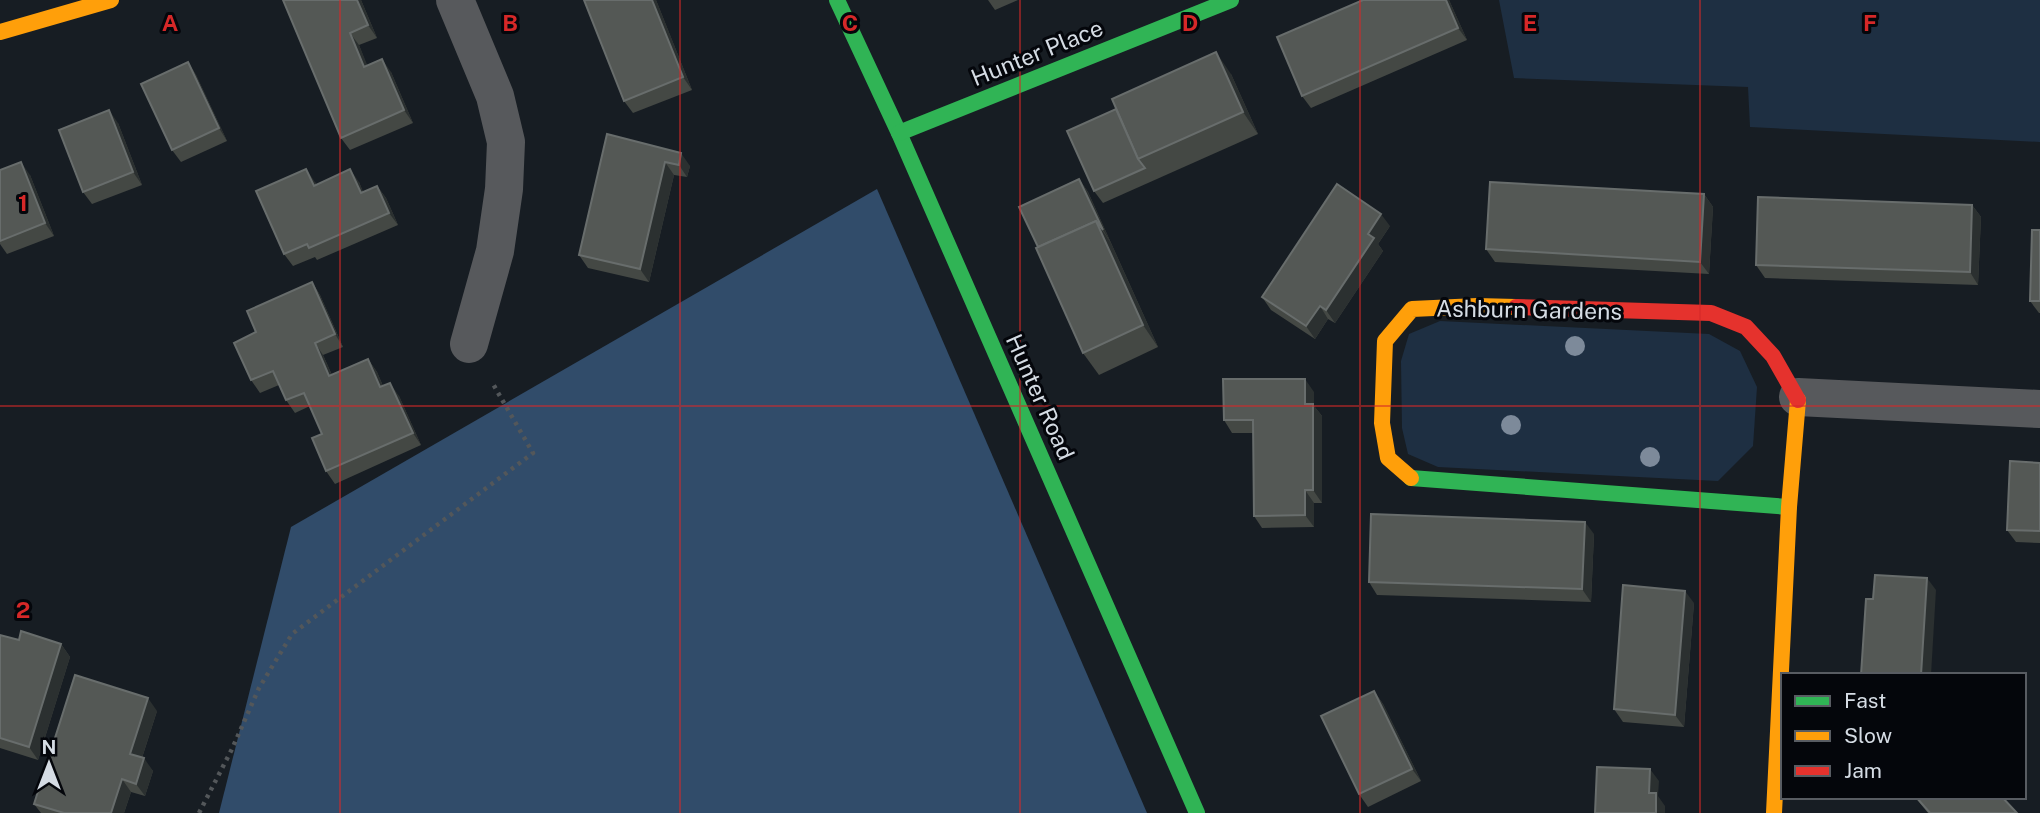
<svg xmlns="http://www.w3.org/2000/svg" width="2040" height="813" font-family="'Public Sans',sans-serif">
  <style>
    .green { fill: #1e2f42 }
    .forest { fill: #314c6a }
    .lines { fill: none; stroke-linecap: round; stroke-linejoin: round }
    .path { stroke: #53575a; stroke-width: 4.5; stroke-dasharray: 3.5 5; stroke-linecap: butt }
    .street { stroke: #57595c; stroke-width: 38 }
    .fast { stroke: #30b455; stroke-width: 16 }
    .slow { stroke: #ff9f0a; stroke-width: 16 }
    .jam { stroke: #e5322d; stroke-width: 16 }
    .tree { fill: #7d8a9a }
    .wall { fill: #444844 }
    .shaded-wall { fill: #2b3030 }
    .building { fill: #545855; stroke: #686d6c; stroke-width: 2 }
    .grid { fill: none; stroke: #d62828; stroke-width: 2; stroke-opacity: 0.55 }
    .labels { text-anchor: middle; stroke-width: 6; stroke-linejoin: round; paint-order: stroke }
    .street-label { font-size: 23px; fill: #d5dce4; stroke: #04060b }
    .grid-label { font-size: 23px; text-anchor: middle; font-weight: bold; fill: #d62828; stroke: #04060b; stroke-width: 6; stroke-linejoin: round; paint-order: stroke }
  </style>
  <rect width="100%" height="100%" fill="#171d23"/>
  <g class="green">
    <path d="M1499,0h541v142l-290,-15 -2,-40 -234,-9z"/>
    <path d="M1440,321l269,13 31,17 17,36 -4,59 -35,35 -280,-14 -30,-13 -6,-26 -1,-67 8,-27z"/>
  </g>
  <path class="forest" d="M877,189l270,624h-928l72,-286z"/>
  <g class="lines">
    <path class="path" d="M199,813l33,-64 27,-61 33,-54 241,-181 -40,-69"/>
    <g class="street">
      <path d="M455,0l40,96 11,46 -2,47 -9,62 -26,93"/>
      <path d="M1798,397l242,12"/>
    </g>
    <g class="fast">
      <path d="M837,0l62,133 298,680"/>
      <path d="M899,133l332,-133"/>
      <path d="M1411,478l378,29"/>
    </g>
    <g class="slow">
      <path d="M0,32l111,-32"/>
      <path d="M1411,478l-23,-20 -6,-35 3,-82 27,-32 65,-3 39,1"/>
      <path d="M1774,813l15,-306 9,-107"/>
    </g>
    <path class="jam" d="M1516,307l195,6 35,14 27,29 25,44"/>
  </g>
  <g class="tree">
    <circle cx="1575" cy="346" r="10"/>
    <circle cx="1511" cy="425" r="10"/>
    <circle cx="1650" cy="457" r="10"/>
  </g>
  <g class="wall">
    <path d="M284,0h77l16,38 -18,7 8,21 24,6 22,51 -63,27 -9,-12z"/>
    <path d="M584,0h72l36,90 -59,23 -9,-12z"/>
    <path d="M988,0h30l-23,10z"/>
    <path d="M1363,0h86l18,40 -156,68 -9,-12z"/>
    <path d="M188,62l8,13 31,66 -46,21 -9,-12z"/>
    <path d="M1231,74l27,60 -155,69 -9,-12z"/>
    <path d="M118,123l24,62 -50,19 -9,-12z"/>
    <path d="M607,134l83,32 -3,11 -13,-2 -25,107 -61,-14 -9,-13z"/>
    <path d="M0,170l30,5 24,61 -47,18 -7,-10z"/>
    <path d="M1079,179l9,13 70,155 -59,28 -16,-22 -45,-106z"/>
    <path d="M315,182l1,2 43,-2 4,10 14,-6 9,12 12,27 -81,35 -2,-3 -22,9 -9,-12z"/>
    <path d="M1704,194l9,13 -4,67 -214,-12 -9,-13z"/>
    <path d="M1972,205l9,12 -3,68 -213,-7 -9,-13z"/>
    <path d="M1390,226l-12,18 5,7 -48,72 -7,-4 -13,20 -44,-29 -9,-13z"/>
    <path d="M2040,230v83h-1l-9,-12z"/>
    <path d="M312,282l8,13 23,52 -20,8 9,20 36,-16 9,13 6,14 16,10 22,49 -86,39 -9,-13 -4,-37 -12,-28 -15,7 -9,-13 -7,-15 -19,8 -9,-13 5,-48z"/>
    <path d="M1314,392v14l8,10v87h-8v24l-52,1 -8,-12 -1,-83h-21l-8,-13z"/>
    <path d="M2040,463v80l-24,-1 -9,-12z"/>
    <path d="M1594,534l-3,68 -214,-7 -8,-13z"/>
    <path d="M1694,603l-10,124 -61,-5 -9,-13z"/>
    <path d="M0,635l19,5 42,4 9,13 -32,103 -38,-12z"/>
    <path d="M1374,691l9,13 38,77 -53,26 -9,-13z"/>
    <path d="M157,711l-15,47 11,13 -8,25 -14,-4 -7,21h-83l-7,-9z"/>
    <path d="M1915,797h87l15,16h-89z"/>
  </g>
  <g class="shaded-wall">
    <path d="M357,0h4l16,38 -9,-13z"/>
    <path d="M652,0h4l36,90 -9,-13z"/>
    <path d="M1446,0h3l18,40 -9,-12z"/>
    <path d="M350,33l9,12 14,34 -9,-12z"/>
    <path d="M1216,52l15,22 27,60 -15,-22z"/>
    <path d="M382,59l9,13 22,51 -9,-13z"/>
    <path d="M188,62l8,13 31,66 -8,-13z"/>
    <path d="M109,110l9,13 24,62 -9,-13z"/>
    <path d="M681,153l9,13 -3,11 -8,-12z"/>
    <path d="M21,162l9,13 24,61 -9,-13z"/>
    <path d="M665,162l9,13 -25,107 -9,-13z"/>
    <path d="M306,169l9,13 7,16 -8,-12z"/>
    <path d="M350,169l9,13 10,24 -8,-13z"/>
    <path d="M1079,179l9,13 23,51 -8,-13z"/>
    <path d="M377,186l9,12 12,27 -9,-12z"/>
    <path d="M1704,194l9,13 -4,67 -9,-12z"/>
    <path d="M1972,205l9,12 -3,68 -8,-13z"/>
    <path d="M1381,214l9,12 -12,18 5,7 -48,72 -9,-13 42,-76z"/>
    <path d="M1096,221l15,22 47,104 -15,-22z"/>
    <path d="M312,282l8,13 23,52 -8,-13z"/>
    <path d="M1320,306l8,13 -13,20 -9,-13z"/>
    <path d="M315,343l8,12 15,34 -9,-13z"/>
    <path d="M368,359l9,13 12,28 -9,-13z"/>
    <path d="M1305,379l9,13v14l8,10v87l-9,-13 -8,-86z"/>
    <path d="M390,383l9,13 22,49 -8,-12z"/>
    <path d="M1305,490l9,13v24l-9,-12z"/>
    <path d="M1585,522l9,12 -3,68 -9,-13z"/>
    <path d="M1927,578l9,12 -5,85h-10z"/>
    <path d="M1685,591l9,12 -10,124 -9,-12z"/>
    <path d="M61,644l9,13 -32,103 -9,-13z"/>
    <path d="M1374,691l9,13 38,77 -9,-12z"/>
    <path d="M148,698l9,13 -18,56 -9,-13z"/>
    <path d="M144,758l9,13 -8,25 -9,-12z"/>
    <path d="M1650,769l9,12 -1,15 7,10v7h-9l-7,-20z"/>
    <path d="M122,779l9,13 -7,21h-13z"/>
  </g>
  <g class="building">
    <path d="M283,0h74l11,25 -18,8 14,34 18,-8 22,51 -63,28z"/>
    <path d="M584,0h68l31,77 -59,24z"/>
    <path d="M1363,0h83l12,28 -156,68 -25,-59z"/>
    <path d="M1216,52l27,60 -105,47 -26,-60z"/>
    <path d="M188,62l31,66 -47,22 -31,-66z"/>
    <path d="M1116,109l22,50 7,9 -51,23 -27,-60z"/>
    <path d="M109,110l24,62 -50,20 -24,-62z"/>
    <path d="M607,134l74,19 -2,12 -14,-3 -25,107 -61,-14z"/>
    <path d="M21,162l24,61 -45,18v-71z"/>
    <path d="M306,169l8,17 36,-17 11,24 16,-7 12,27 -80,35 -2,-4 -23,10 -28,-63z"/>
    <path d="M1079,179l24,51 -7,-9 -58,26 -19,-40z"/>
    <path d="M1490,182l214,12 -4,68 -214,-13z"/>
    <path d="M1337,184l44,30 -13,20 6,4 -48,72 -6,-4 -14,20 -44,-29z"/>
    <path d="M1758,197l214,8 -2,67 -214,-7z"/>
    <path d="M1096,221l47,104 -60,28 -47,-105z"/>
    <path d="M2032,230h8v71h-10z"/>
    <path d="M312,282l23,52 -20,9 14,33 39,-17 12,28 10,-4 23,50 -87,38 -14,-33 10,-4 -18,-41 -18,7 -13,-29 -22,9 -17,-37 22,-11 -9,-21z"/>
    <path d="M1223,379h82v25h8v86h-8v25l-51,1 -1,-96h-29z"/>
    <path d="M2010,461l30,2v68l-33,-1z"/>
    <path d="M1371,514l214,8 -3,67 -213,-7z"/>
    <path d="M1875,575l52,3 -6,97h-60l5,-76h7z"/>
    <path d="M1623,585l62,6 -10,124 -61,-6z"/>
    <path d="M21,631l40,13 -32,103 -29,-9v-103l19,5z"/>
    <path d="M75,675l73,23 -18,56 14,4 -8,26 -14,-5 -11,34h-47l-30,-9z"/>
    <path d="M1374,691l38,78 -53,25 -38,-78z"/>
    <path d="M1597,767l53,2 -1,24h7v20h-61z"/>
    <path d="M1916,797h86l15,16h-87z"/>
  </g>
  <path class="grid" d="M340,0v813M680,0v813M1020,0v813M1360,0v813M1700,0v813M0,406h2040"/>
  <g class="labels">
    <g class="street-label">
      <text transform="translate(1037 53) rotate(-22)" y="8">Hunter Place</text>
      <text transform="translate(1529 310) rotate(1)" y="8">Ashburn Gardens</text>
      <text transform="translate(1040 397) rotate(66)" y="8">Hunter Road</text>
    </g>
  </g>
  <g class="grid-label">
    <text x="170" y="31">A</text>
    <text x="510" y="31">B</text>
    <text x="850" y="31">C</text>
    <text x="1190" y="31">D</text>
    <text x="1530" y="31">E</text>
    <text x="1870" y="31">F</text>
    <text x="23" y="211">1</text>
    <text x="23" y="618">2</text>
  </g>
  <rect x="1781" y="673" width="245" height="126" fill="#04060b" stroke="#585c62" stroke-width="2"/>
  <rect x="1795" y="696" width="35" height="10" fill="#30b455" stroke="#585c62" stroke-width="2"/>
  <text x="1844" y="708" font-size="21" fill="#d5dce4">Fast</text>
  <rect x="1795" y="731" width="35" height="10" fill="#ff9f0a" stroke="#585c62" stroke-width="2"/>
  <text x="1844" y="743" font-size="21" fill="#d5dce4">Slow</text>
  <rect x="1795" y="766" width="35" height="10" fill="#e5322d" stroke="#585c62" stroke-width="2"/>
  <text x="1844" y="778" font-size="21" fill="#d5dce4">Jam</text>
  <g transform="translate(49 764)" stroke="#04060b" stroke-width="5" paint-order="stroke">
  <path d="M0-5L12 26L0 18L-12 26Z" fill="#d5dce4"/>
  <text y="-10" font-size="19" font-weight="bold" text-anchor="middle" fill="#d5dce4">N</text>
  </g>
</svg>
